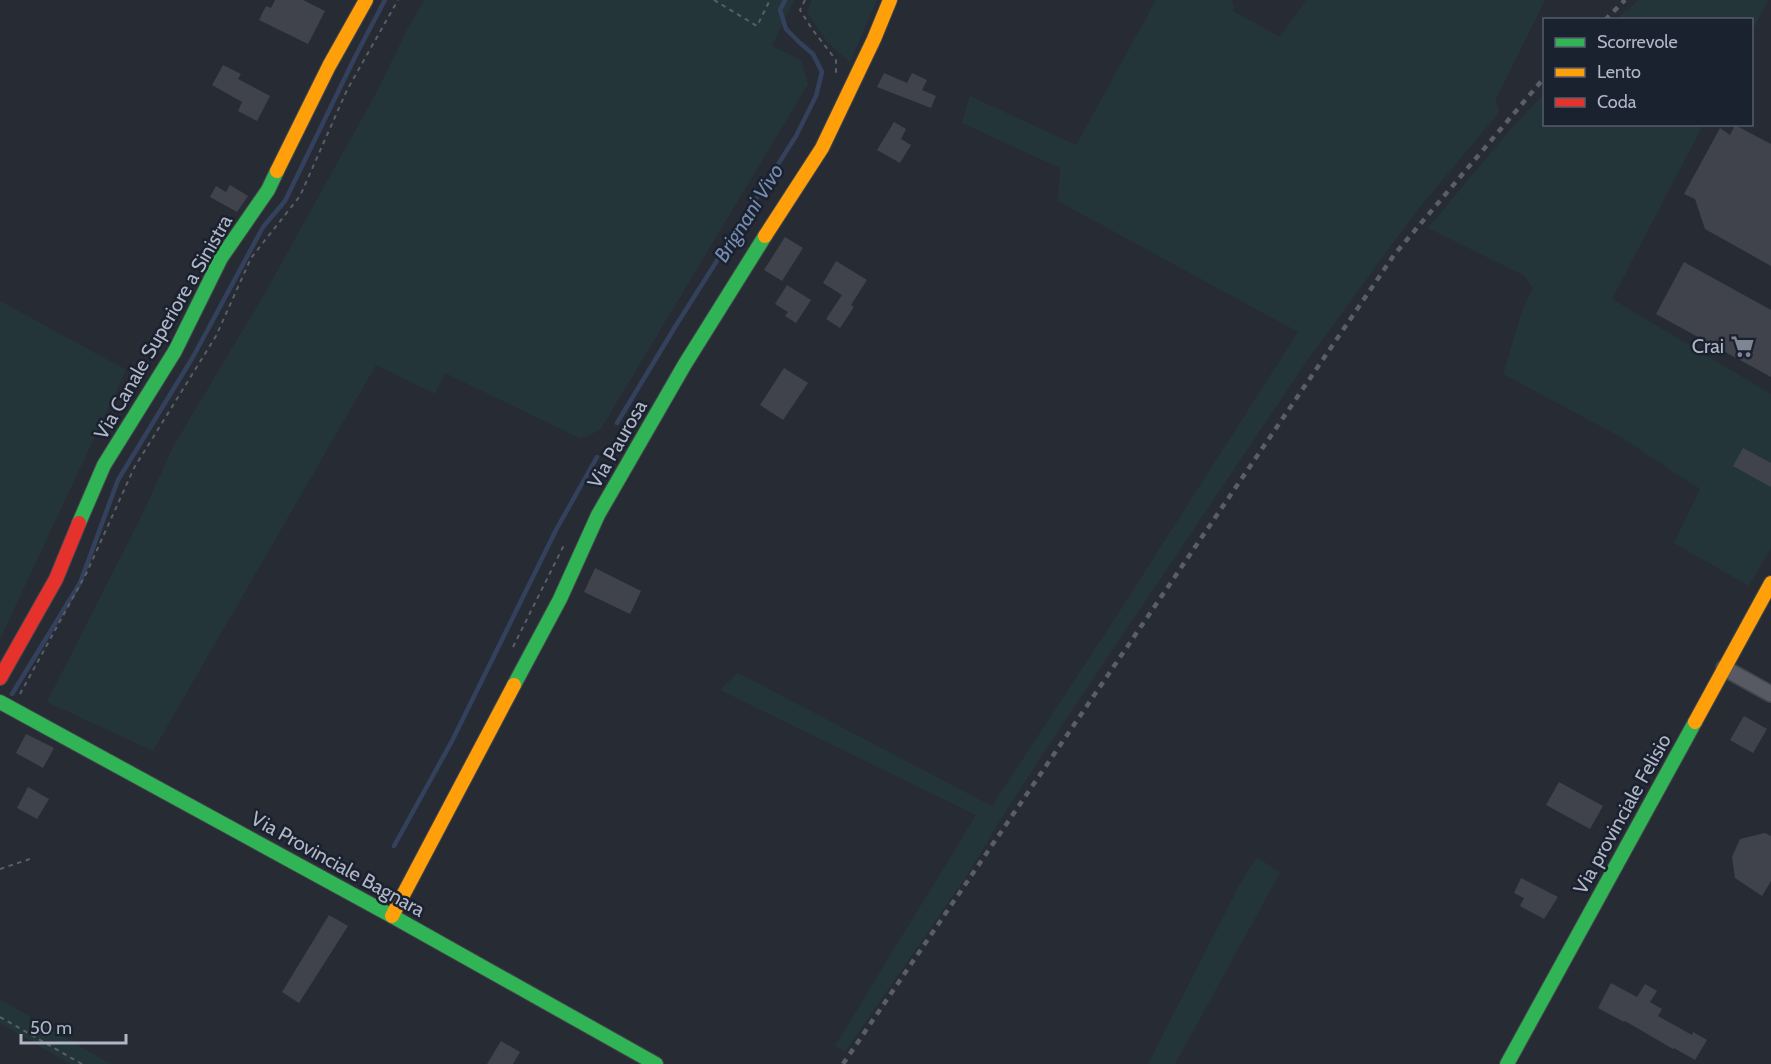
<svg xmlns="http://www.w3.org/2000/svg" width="1771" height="1064" font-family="Cabin,sans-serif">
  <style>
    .green { fill: #24353a }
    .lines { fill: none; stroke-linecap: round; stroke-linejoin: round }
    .stream { stroke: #34415d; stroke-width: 4.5 }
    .building { fill: #40434b }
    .street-casing { stroke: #43464d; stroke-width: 18 }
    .fast-casing { stroke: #43464d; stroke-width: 16 }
    .slow-casing { stroke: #43464d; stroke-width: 16 }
    .jam-casing { stroke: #43464d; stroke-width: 16 }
    .path { stroke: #5a5e66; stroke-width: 2; stroke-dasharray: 4.5 4.5; stroke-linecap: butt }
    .street { stroke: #575a62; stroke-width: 15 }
    .fast { stroke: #30b455; stroke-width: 14 }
    .slow { stroke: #ff9f0a; stroke-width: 14 }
    .jam { stroke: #e5322d; stroke-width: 14 }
    .rail { stroke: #5a5e66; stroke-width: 4.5; stroke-dasharray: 6 6; stroke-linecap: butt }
    .labels { text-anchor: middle; stroke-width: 5; stroke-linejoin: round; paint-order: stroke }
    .street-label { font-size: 20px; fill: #b0b6c6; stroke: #1a212f }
    .poi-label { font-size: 20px; fill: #b0b6c6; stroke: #1a212f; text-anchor: end }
    .water-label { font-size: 21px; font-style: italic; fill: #778aaf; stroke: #1a212f }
  </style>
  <rect width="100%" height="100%" fill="#272b34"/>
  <g class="green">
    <path d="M424,0h370l-22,46 29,14 7,24 -208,346 -19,9 -136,-66 -10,21 -59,-29 -223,386 -106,-49 95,-187 31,-68 88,-147 114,-205 33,-67z"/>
    <path d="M812,0h65l-27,62 -23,-20 -20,-30z"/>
    <path d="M1156,0h74l4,3 -1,8 47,26 26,-37h239l-50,101 5,10 -85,102 -107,146 -250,372 -52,80 -38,63 -123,178 -10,-6 141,-231 -256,-125 18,-17 254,133 122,-186 184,-288 -240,-131 2,-33 -98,-45 8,-27 106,49z"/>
    <path d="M1639,0h129l-16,31v-11l-136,-1z"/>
    <path d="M1544,94v30l159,1 -91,174 159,95v154l-22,38 -75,-43 26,-54 -81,-53 -116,-62 20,-66 10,-20 -8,-12 -97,-48 81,-97z"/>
    <path d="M0,301l126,69 -126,269z"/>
    <path d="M1257,857l23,16 -105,191h-27l92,-180z"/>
    <path d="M0,999l110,65h-40l-70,-41z"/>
  </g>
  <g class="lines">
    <g class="stream">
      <path d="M617,423l58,-96 121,-191 20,-40 6,-24 -9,-18 -13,-11 -14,-14 -6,-19 5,-10"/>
      <path d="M12,694l68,-111 38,-103 75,-123 70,-130 22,-26 71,-146 29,-55"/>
      <path d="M394,846l58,-105 104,-211 41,-73"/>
    </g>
  </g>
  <g class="building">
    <path d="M275,0h28l22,11 -17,33 -49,-24 7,-14 5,2z"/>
    <path d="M223,65l18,9 -3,5 32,17 -13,25 -19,-10 4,-9 -30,-17z"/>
    <path d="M884,73l23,10 5,-10 15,7 -5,10 14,6 -5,12 -54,-21z"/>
    <path d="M894,122l12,7 -5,10 10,6 -11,18 -23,-13z"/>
    <path d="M1735,125l36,19v122l-66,-37 -10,-30 -11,-5 36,-66 10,7z"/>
    <path d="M230,185l18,11 -11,16 -27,-15 6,-11 10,6z"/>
    <path d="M785,237l18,11 -21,33 -18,-11z"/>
    <path d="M836,261l31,19 -16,25 3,2 -14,21 -14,-9 16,-24 -19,-12z"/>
    <path d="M1684,262l87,48v67l-115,-63z"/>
    <path d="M787,285l24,15 -15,23 -11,-7 3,-4 -13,-8z"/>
    <path d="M784,368l24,15 -25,37 -23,-15z"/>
    <path d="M1743,448l28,15v24l-38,-21z"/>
    <path d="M595,568l46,23 -11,23 -46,-22z"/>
    <path d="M1744,716l23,13 -14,24 -23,-13z"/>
    <path d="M26,734l28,14 -11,20 -27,-15z"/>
    <path d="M1559,782l44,24 -13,23 -44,-24z"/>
    <path d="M28,787l21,12 -12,20 -20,-11z"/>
    <path d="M1765,833l6,3v45l-9,15 -27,-18 -3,-21 8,-18z"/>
    <path d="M1521,878l37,19 -14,22 -24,-13 4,-8 -10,-5z"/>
    <path d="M329,915l19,11 -49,77 -17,-11z"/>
    <path d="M1611,983l26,14 8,-13 12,7 -7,11 12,7 -4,7 34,19 1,-3 14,8 -12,20 -21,-12 -1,1 -48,-28 -1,1 -26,-14z"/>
    <path d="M501,1041l19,11 -7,12h-26z"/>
  </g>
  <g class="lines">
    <defs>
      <path id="street" d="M1724,668l47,26"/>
      <g id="fast">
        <path d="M79,523l25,-58 71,-114 46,-93 47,-68 9,-19"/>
        <path d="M514,685l46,-86 38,-84 87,-151 80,-128"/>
        <path d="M0,702l392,214 264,148"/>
        <path d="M1507,1064l188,-342"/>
      </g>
      <g id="slow">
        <path d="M277,171l52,-105 37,-66"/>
        <path d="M765,236l57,-88 52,-109 16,-39"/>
        <path d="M1695,722l76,-139"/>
        <path d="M392,916l122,-231"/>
      </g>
      <path id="jam" d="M0,678l56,-99 23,-56"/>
    </defs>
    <use href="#street" class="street-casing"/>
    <use href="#fast" class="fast-casing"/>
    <use href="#slow" class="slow-casing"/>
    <use href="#jam" class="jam-casing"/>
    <g class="path">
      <path d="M714,0l43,26 13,-26"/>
      <path d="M805,0l-5,10 12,19 24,31v15"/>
      <path d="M610,457l15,-26"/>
      <path d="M513,647l51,-102"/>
      <path d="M20,694l67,-122 47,-104 82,-132 35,-78 49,-62 47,-106 51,-90"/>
      <path d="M0,869l30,-10"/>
      <path d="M0,1017l82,47"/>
    </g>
    <use href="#street" class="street"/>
    <use href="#fast" class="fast"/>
    <use href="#slow" class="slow"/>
    <use href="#jam" class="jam"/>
    <g class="rail">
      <path d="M1605,20l20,-20"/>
      <path d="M843,1064l551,-809 150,-177"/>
    </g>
  </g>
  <defs>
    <symbol id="supermarket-bare" viewBox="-9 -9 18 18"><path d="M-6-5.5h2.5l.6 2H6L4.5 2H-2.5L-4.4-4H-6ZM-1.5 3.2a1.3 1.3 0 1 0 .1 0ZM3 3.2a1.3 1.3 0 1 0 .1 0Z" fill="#808593" stroke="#1a212f" stroke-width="2.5" paint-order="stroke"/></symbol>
  </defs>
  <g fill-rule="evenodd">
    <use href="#supermarket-bare" x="1726" y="330" width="33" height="33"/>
  </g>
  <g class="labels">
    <g class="street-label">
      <text transform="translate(163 327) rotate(-60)" y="7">Via Canale Superiore a Sinistra</text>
      <text transform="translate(617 444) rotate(-60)" y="7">Via Paurosa</text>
      <text transform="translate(1622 814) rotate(-61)" y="7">Via provinciale Felisio</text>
      <text transform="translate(338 864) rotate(29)" y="7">Via Provinciale Bagnara</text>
    </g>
    <g class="poi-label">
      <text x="1724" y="353">Crai</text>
    </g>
    <g class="water-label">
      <text transform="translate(749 213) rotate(-58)" y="7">Brignani Vivo</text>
    </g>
  </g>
  <rect x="1543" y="18" width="210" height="108" fill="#1a212f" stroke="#565d6b" stroke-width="1.5"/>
  <rect x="1555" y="38" width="30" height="9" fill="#30b455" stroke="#565d6b" stroke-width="1.5"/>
  <text x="1597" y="48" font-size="18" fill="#b0b6c6">Scorrevole</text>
  <rect x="1555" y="68" width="30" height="9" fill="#ff9f0a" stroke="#565d6b" stroke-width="1.5"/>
  <text x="1597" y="78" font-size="18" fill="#b0b6c6">Lento</text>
  <rect x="1555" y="98" width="30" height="9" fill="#e5322d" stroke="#565d6b" stroke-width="1.5"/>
  <text x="1597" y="108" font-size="18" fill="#b0b6c6">Coda</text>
  <path d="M21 1034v9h105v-9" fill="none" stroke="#b0b6c6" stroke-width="3"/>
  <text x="30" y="1034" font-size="18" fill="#b0b6c6" stroke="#1a212f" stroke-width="4.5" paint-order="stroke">50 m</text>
</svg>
